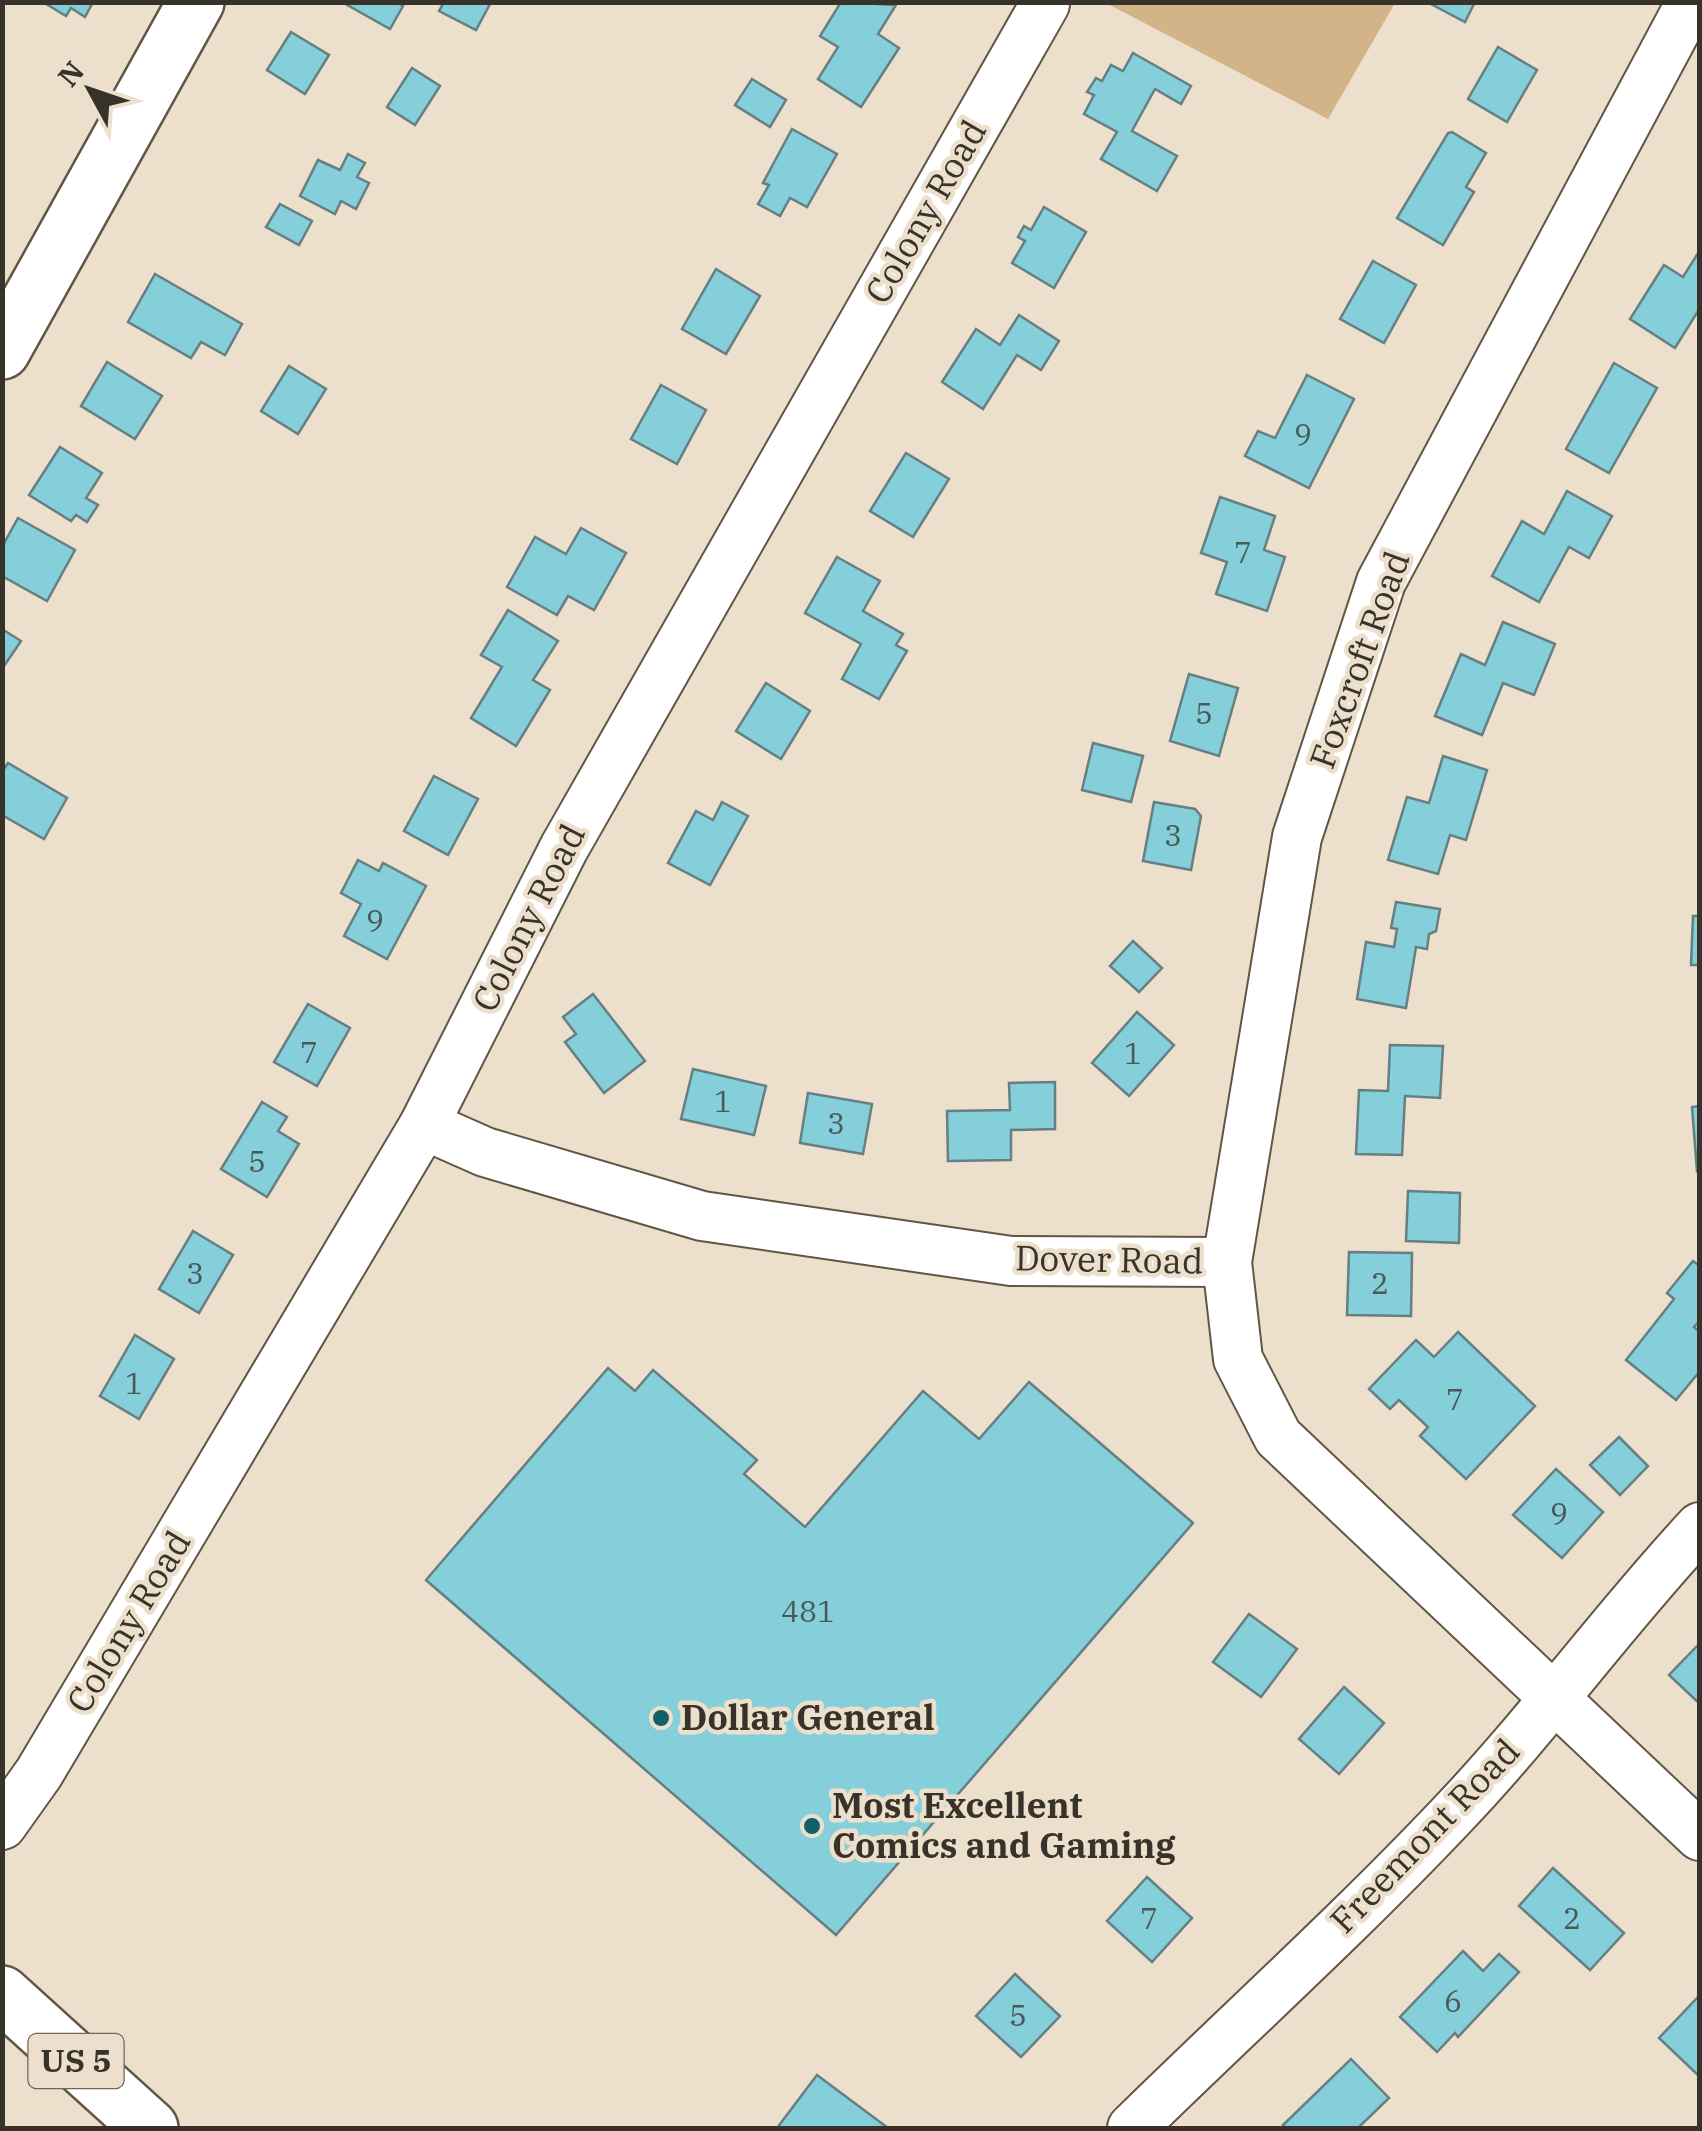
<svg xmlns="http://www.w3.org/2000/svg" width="1702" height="2131" font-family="'IBM Plex Serif',serif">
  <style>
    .green { fill: #d2b488 }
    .building { fill: #85cfdb; stroke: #667f83; stroke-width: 2.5 }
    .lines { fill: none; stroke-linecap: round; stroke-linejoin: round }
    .minor-casing { stroke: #615645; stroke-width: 52 }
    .major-casing { stroke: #615645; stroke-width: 60 }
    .minor { stroke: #fff; stroke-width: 48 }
    .major { stroke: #fff; stroke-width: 55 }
    .poi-dot { fill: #12606a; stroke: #ecdfcb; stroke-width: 4 }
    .labels { text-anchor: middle; stroke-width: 9; stroke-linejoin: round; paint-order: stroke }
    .number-label { font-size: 30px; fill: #4a5956 }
    .shield { fill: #ecdfcb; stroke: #6d665a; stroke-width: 2.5 }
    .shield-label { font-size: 32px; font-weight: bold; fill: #37322a }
    .street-label { font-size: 35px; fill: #37322a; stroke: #ecdfcb }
    .poi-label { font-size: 35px; font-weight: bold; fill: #37322a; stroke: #ecdfcb; text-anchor: start }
  </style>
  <rect width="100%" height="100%" fill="#ecdfcb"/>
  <path class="green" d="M1106,3l289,-1v1l-67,116z"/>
  <g class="building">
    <path d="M43,2h50l-8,15 -14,-9 -5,8z"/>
    <path d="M342,2h54l7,4 -13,23z"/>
    <path d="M444,2h44l2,2 -14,26 -37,-19z"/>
    <path d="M841,2l55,3 -18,29 21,14 -38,59 -43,-28 20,-32 -18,-11z"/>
    <path d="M1427,2h48l-10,20z"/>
    <path d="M291,32l38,23 -24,39 -38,-24z"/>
    <path d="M1498,47l39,23 -30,52 -39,-23z"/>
    <path d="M1133,53l58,33 -10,18 -26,-15 -23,42 45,25 -20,35 -56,-32 16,-27 -33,-18 10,-19 -7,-3 9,-14 6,3 9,-16 12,6z"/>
    <path d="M412,68l28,18 -25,39 -28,-18z"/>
    <path d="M752,79l34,21 -16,27 -35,-22z"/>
    <path d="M792,129l45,25 -30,53 -17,-9 -10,18 -22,-12 11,-19 -6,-2z"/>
    <path d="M1452,132l34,21 -20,34 8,5 -31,53 -46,-27 51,-85z"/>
    <path d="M348,154l17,9 -8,14 12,6 -13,26 -15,-8 -6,13 -35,-18 18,-36 22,10z"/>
    <path d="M280,204l32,17 -13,24 -33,-18z"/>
    <path d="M1044,207l42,25 -32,56 -42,-25 13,-22 -7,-4 6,-11 7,4z"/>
    <path d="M1700,250v58l-25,40 -45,-29 34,-54 19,12z"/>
    <path d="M1373,261l43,24 -32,58 -44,-24z"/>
    <path d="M716,269l44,27 -34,58 -44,-25z"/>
    <path d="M155,274l87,50 -17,31 -24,-13 -10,16 -63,-36z"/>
    <path d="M1019,315l40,26 -18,29 -24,-15 -34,54 -41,-27 34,-53 24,16z"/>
    <path d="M107,362l55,34 -27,43 -54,-33z"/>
    <path d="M1614,363l43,25 -48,85 -43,-24z"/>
    <path d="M289,366l37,23 -28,45 -37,-23z"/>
    <path d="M1307,375l47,24 -45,89 -64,-32 13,-25 17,7z"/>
    <path d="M661,385l45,25 -29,54 -46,-25z"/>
    <path d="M60,447l42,26 -16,25 12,7 -11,17 -11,-7 -5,6 -42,-26z"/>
    <path d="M906,453l43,26 -36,58 -43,-26z"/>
    <path d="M1567,491l45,25 -23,42 -20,-11 -30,55 -47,-26 30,-55 22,13z"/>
    <path d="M1220,497l55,19 -11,34 21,7 -18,54 -51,-17 11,-32 -26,-9z"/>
    <path d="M18,518l57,32 -28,51 -45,-25v-29z"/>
    <path d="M581,528l45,25 -32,57 -26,-14 -11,19 -50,-28 28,-50 31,17z"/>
    <path d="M837,557l43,24 -17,30 40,23 -7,11 11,6 -28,48 -37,-20 19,-35 -56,-31z"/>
    <path d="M508,610l50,31 -25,39 17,10 -34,56 -45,-28 31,-51 -21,-12z"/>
    <path d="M1503,622l52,22 -21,51 -31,-12 -21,52 -47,-19 26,-62 24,11z"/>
    <path d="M2,629l19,12 -19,28z"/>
    <path d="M1189,674l49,14 -19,68 -49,-15z"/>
    <path d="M766,683l44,28 -29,48 -45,-28z"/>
    <path d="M1093,743l50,13 -12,46 -49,-12z"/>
    <path d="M1443,756l44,14 -21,70 -16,-5 -12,39 -50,-14 19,-63 22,6z"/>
    <path d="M8,763l59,35 -23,41 -42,-24v-43z"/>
    <path d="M434,776l44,23 -30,56 -44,-24z"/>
    <path d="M722,802l26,14 -38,69 -42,-22 28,-52 17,9z"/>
    <path d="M1154,802l41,7 6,7 -10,54 -48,-9z"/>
    <path d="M358,860l21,11 4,-8 43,23 -39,73 -43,-23 17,-32 -20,-11z"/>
    <path d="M1396,902l44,7 -4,22 -7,3 -2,15 -11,-2 -10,61 -49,-9 9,-57 28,5 3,-18 -6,-1z"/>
    <path d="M1693,916h7v49h-9z"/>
    <path d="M1133,941l29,27 -23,24 -29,-26z"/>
    <path d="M593,994l52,67 -41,32 -39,-51 11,-8 -13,-17z"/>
    <path d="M308,1004l42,24 -33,58 -43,-24z"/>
    <path d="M1137,1012l37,33 -45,51 -37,-33z"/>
    <path d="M1390,1045l53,1 -3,52 -35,-2 -3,59 -46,-1 3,-64 29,1z"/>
    <path d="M693,1069l73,17 -12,49 -73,-16z"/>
    <path d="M1055,1082v47l-44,1v30l-63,1 -1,-50 63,-1 -1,-27z"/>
    <path d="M808,1093l64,11 -9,50 -63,-11z"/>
    <path d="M262,1102l25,15 -9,14 21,13 -32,53 -46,-28z"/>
    <path d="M1700,1106v64l-3,1 -5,-64z"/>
    <path d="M1408,1191l52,2 -1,50 -53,-2z"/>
    <path d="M193,1231l40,24 -34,58 -40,-24z"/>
    <path d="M1349,1252l63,1 -1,63 -64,-1z"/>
    <path d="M1693,1261l7,5v54l-6,7 6,5v39l-24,29 -50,-40 48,-61 -7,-6z"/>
    <path d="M1458,1332l77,74 -69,73 -46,-43 8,-9 -29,-27 -9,9 -21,-20 47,-49 18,17z"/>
    <path d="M135,1335l39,24 -35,60 -39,-23z"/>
    <path d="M608,1368l27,23 18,-21 104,90 -13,14 61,53 118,-136 56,48 50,-57 164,141 -357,412 -410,-355z"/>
    <path d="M1619,1437l29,29 -28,29 -30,-30z"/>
    <path d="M1556,1469l47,43 -41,46 -49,-43z"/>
    <path d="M1249,1614l48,35 -36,48 -48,-35z"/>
    <path d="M1700,1643v61l-31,-29z"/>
    <path d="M1344,1687l40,36 -45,51 -40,-35z"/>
    <path d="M1553,1868l71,65 -34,37 -71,-64z"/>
    <path d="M1147,1877l45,41 -40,44 -45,-41z"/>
    <path d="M1463,1951l20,20 16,-17 20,18 -61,65 -3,-4 -18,19 -37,-35z"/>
    <path d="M1015,1974l45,42 -39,41 -45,-41z"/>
    <path d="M1697,1998l3,3v76l-41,-39z"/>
    <path d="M1351,2059l38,39 -31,30h-72l-3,-3z"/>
    <path d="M817,2075l71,53h-111z"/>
  </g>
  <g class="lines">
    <defs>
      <g id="minor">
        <path d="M1691,2l-310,580 -84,255 -70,425 11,97 40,78 422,399"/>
        <path d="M424,1125l61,27 217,64 309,45 216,1"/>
        <path d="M2,1825l37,-52 385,-648 140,-277 481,-844"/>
        <path d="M1132,2128c106,-104 218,-205 320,-313 88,-92 161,-195 248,-288"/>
      </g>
      <g id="major">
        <path d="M2,351l194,-349"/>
        <path d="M2,1994l148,134"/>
      </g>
    </defs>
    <use href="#minor" class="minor-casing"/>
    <use href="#major" class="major-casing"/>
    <use href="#minor" class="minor"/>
    <use href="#major" class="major"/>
  </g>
  <g class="poi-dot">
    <circle cx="661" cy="1718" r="10"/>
    <circle cx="812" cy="1826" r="10"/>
  </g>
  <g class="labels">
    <g class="number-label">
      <text x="1303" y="445">9</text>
      <text x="1243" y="563">7</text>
      <text x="1204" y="724">5</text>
      <text x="1173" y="846">3</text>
      <text x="375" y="931">9</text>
      <text x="309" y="1063">7</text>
      <text x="1133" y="1064">1</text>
      <text x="723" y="1112">1</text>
      <text x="836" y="1134">3</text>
      <text x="257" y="1172">5</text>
      <text x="195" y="1284">3</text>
      <text x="1380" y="1294">2</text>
      <text x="134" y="1394">1</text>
      <text x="1455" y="1410">7</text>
      <text x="1559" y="1524">9</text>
      <text x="808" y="1622">481</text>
      <text x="1149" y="1929">7</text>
      <text x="1572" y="1929">2</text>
      <text x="1453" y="2012">6</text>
      <text x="1018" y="2026">5</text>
    </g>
    <rect class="shield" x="28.5" y="2034" width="95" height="54" rx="8"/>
    <g class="shield-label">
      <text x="76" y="2072">US 5</text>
    </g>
    <g class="street-label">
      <text transform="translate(926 212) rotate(-60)" y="12">Colony Road</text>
      <text transform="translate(1360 660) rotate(-70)" y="12">Foxcroft Road</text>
      <text transform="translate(529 918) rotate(-63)" y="12">Colony Road</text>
      <text transform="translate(1109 1260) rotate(1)" y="12">Dover Road</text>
      <text transform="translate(129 1622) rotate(-59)" y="12">Colony Road</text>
      <text transform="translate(1425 1836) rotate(-46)" y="12">Freemont Road</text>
    </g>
    <g class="poi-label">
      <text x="681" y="1730">Dollar General</text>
      <text x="832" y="1818">Most Excellent<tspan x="832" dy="40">Comics and Gaming</tspan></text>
    </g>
  </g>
  <rect width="1702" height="2131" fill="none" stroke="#37322a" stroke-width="10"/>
  <g transform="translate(90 90) rotate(310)" stroke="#ecdfcb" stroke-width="8" paint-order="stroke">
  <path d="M0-8L18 38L0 25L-18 38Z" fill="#37322a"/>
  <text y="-15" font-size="28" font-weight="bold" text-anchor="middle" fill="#37322a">N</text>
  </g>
</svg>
